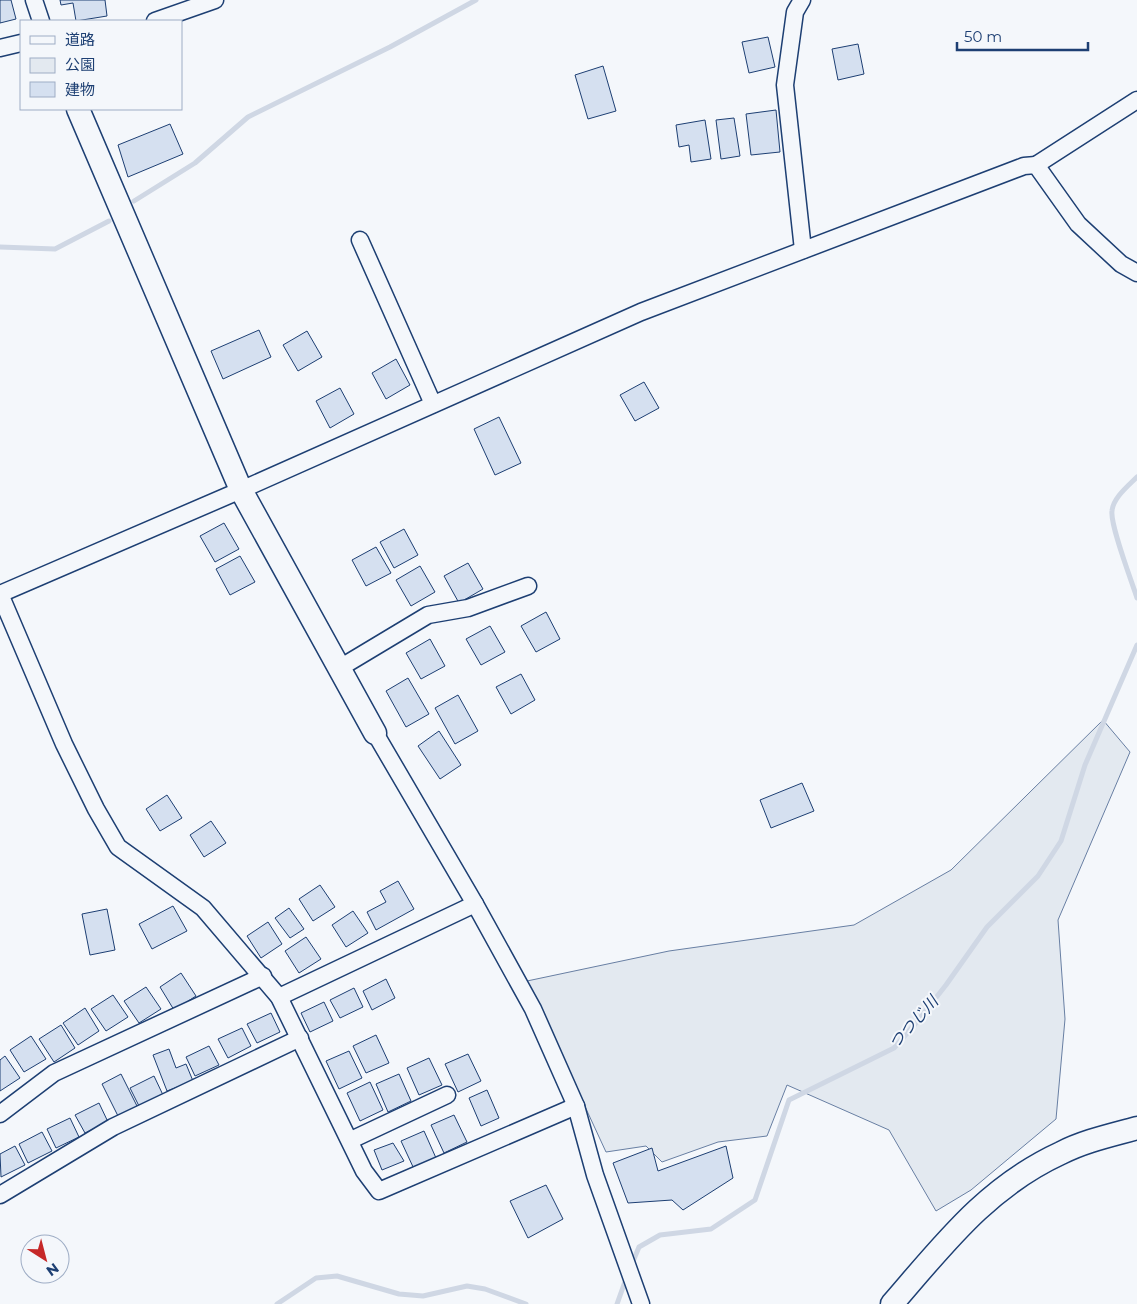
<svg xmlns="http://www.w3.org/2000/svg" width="1137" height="1304" font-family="Montserrat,'Noto Sans JP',sans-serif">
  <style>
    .green { fill: #e3e9f0; stroke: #687fa3 }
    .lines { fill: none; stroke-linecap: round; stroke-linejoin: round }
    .stream { stroke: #cfd7e4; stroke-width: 5 }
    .building { fill: #d5e0f0; stroke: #1d3f73 }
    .street-casing { stroke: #1d3f73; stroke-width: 19 }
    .secondary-casing { stroke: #1d3f73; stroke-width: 25 }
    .street { stroke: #f4f7fb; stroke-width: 16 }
    .secondary { stroke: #f4f7fb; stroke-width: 22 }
    .labels { text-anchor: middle; stroke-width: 4; stroke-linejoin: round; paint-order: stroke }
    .water-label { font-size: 16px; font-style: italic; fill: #1d3f73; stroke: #f4f7fb }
  </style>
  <rect width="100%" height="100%" fill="#f4f7fb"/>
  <path class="green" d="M1103,720l27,32 -72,168 7,99 -9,100 -85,71 -35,21 -47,-81 -102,-45 -20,51 -49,6 -56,20 -16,-16 -40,6 -79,-171 142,-30 185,-26 97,-55z"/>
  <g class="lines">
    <g class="stream">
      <path d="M134,201l61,-38 53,-46 142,-70 86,-47"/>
      <path d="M0,247l55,2 54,-28"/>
      <path d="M1137,477c-9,9 -24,21 -25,34 -2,14 20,71 25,87"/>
      <path d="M631,1266l8,-19 21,-12 51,-6 44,-29 34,-100 105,-52 22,-25 30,-38 41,-58 51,-51 23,-35 24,-76 52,-120"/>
      <path d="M277,1304l39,-26 21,-2 62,18 24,2 44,-10 18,3 41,15"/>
      <path d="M617,1304l10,-28"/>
    </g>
  </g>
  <g class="building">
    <path d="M0,0h11l5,19 -16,4z"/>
    <path d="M60,0h45l2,16 -31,5 -3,-18 -12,2z"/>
    <path d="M768,37l7,30 -26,6 -7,-31z"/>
    <path d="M858,44l6,30 -26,6 -6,-31z"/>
    <path d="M603,66l13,45 -28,8 -13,-44z"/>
    <path d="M776,110l4,42 -29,3 -5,-41z"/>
    <path d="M734,118l6,38 -19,3 -5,-39z"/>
    <path d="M705,120l6,39 -20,3 -2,-17 -10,2 -3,-22z"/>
    <path d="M170,124l13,30 -55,23 -10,-32z"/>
    <path d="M259,330l12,27 -48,22 -12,-28z"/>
    <path d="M307,331l15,26 -24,14 -15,-26z"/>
    <path d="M396,359l14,26 -24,14 -14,-26z"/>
    <path d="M644,382l15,26 -24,13 -15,-26z"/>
    <path d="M340,388l14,26 -24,14 -14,-27z"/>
    <path d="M499,417l22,46 -26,12 -21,-46z"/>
    <path d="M224,523l15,26 -24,13 -15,-26z"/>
    <path d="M404,529l14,26 -24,13 -14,-26z"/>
    <path d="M376,547l15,26 -25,13 -14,-26z"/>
    <path d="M240,556l15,26 -25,13 -14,-26z"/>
    <path d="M468,563l15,26 -24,14 -15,-27z"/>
    <path d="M420,566l15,26 -24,14 -15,-26z"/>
    <path d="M546,612l14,27 -24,13 -15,-26z"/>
    <path d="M490,626l15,26 -24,13 -15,-26z"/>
    <path d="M430,639l15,27 -24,13 -15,-26z"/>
    <path d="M521,674l14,26 -24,14 -15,-27z"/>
    <path d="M408,678l21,36 -23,13 -20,-36z"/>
    <path d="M458,695l20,36 -23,13 -20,-36z"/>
    <path d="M439,731l22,34 -21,14 -22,-33z"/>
    <path d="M802,783l12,28 -43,17 -11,-28z"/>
    <path d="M167,795l15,23 -22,13 -14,-22z"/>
    <path d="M211,821l15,22 -22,14 -14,-22z"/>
    <path d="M398,881l16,28 -38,21 -9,-18 19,-10 -6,-11z"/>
    <path d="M320,885l15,22 -22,14 -14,-22z"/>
    <path d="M173,906l14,25 -35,18 -13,-25z"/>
    <path d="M289,908l15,21 -14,9 -15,-20z"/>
    <path d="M107,909l8,41 -25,5 -8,-41z"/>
    <path d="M353,911l15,22 -22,14 -14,-22z"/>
    <path d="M268,922l14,22 -21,14 -14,-22z"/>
    <path d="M306,937l15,22 -22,14 -14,-22z"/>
    <path d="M181,973l15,23 -22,14 -14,-23z"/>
    <path d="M386,979l9,19 -23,12 -9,-19z"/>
    <path d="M146,987l15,22 -22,14 -15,-22z"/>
    <path d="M354,988l9,19 -23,11 -10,-18z"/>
    <path d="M113,995l15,22 -22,14 -15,-22z"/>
    <path d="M324,1002l9,19 -23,11 -9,-19z"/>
    <path d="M85,1008l14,23 -21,14 -15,-22z"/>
    <path d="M271,1013l9,19 -23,11 -10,-19z"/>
    <path d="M61,1025l14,23 -21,14 -15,-23z"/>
    <path d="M242,1028l9,18 -23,12 -10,-19z"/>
    <path d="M376,1035l13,28 -23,10 -13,-27z"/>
    <path d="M31,1036l15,23 -22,13 -14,-22z"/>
    <path d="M209,1046l10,19 -24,11 -9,-19z"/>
    <path d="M169,1049l7,19 10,-4 7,17 -26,10 -14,-36z"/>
    <path d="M349,1051l13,27 -23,11 -13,-28z"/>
    <path d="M468,1054l13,27 -23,11 -13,-28z"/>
    <path d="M5,1056l15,22 -20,13v-31z"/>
    <path d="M429,1058l13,27 -23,10 -12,-27z"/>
    <path d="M121,1074l17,34 -19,10 -17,-34z"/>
    <path d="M399,1074l12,27 -23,11 -12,-28z"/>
    <path d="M154,1076l9,19 -24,11 -9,-18z"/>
    <path d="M370,1082l13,28 -23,11 -13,-28z"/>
    <path d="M487,1090l12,28 -18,8 -12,-28z"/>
    <path d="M99,1103l9,19 -23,11 -10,-18z"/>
    <path d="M454,1115l13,27 -23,11 -13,-28z"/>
    <path d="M70,1118l9,19 -23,11 -9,-19z"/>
    <path d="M424,1131l12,27 -22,11 -13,-28z"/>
    <path d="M42,1132l10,19 -24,12 -9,-19z"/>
    <path d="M393,1143l11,18 -22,9 -8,-20z"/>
    <path d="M15,1146l10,19 -24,12 -1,-23z"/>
    <path d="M726,1146l7,32 -50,32 -11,-10 -44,3 -15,-40 39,-15 6,23z"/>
    <path d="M546,1185l17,34 -35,19 -18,-37z"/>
  </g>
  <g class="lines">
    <defs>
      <g id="street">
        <path d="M34,0l7,21"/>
        <path d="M802,0l-7,12 -10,73 18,165"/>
        <path d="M155,21l60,-21"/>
        <path d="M0,48l21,-5"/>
        <path d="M1036,165l101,-65"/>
        <path d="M360,240l73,164"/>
        <path d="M0,594l241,-104 400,-178 383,-146 12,-1 42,59 43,40 16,9"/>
        <path d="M0,594l64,150 32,65 22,38 85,61 76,89 85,174 15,20 197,-85"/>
        <path d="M338,669l90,-54 40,-7 60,-22"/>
        <path d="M375,733l100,171 58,105 43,97 19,69 46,129"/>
        <path d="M279,997l196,-93"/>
        <path d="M0,1114l54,-41 209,-97"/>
        <path d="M351,1140l96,-45"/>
        <path d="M0,1195l113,-68 187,-89"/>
      </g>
      <g id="secondary">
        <path d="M78,109l163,381 134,243"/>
        <path d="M892,1304c52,-60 95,-117 169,-151 23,-12 51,-18 76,-25"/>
      </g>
    </defs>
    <use href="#street" class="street-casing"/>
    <use href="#secondary" class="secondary-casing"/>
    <use href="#street" class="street"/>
    <use href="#secondary" class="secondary"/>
  </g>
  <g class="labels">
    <g class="water-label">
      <text transform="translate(913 1022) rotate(-48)" y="6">つつじ川</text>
    </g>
  </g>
  <rect x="20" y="20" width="162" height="90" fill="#f4f7fb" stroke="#9eadc5"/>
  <rect x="30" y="36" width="25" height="8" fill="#f4f7fb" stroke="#9eadc5"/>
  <text x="65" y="45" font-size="15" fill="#1d3f73">道路</text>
  <rect x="30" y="58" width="25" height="15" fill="#e3e9f0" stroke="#9eadc5"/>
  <text x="65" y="70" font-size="15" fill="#1d3f73">公園</text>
  <rect x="30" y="82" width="25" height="15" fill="#d5e0f0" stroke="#9eadc5"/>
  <text x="65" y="95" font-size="15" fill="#1d3f73">建物</text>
  <g transform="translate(45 1259) rotate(144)"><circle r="24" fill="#f4f7fb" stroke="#9eadc5"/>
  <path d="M0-4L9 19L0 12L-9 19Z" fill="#c62828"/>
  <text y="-8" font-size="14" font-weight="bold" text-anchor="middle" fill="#1d3f73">N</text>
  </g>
  <path d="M957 42v8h131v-8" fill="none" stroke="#1d3f73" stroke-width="2.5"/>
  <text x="964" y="42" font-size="15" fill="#1d3f73" stroke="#f4f7fb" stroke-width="4" paint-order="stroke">50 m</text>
</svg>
